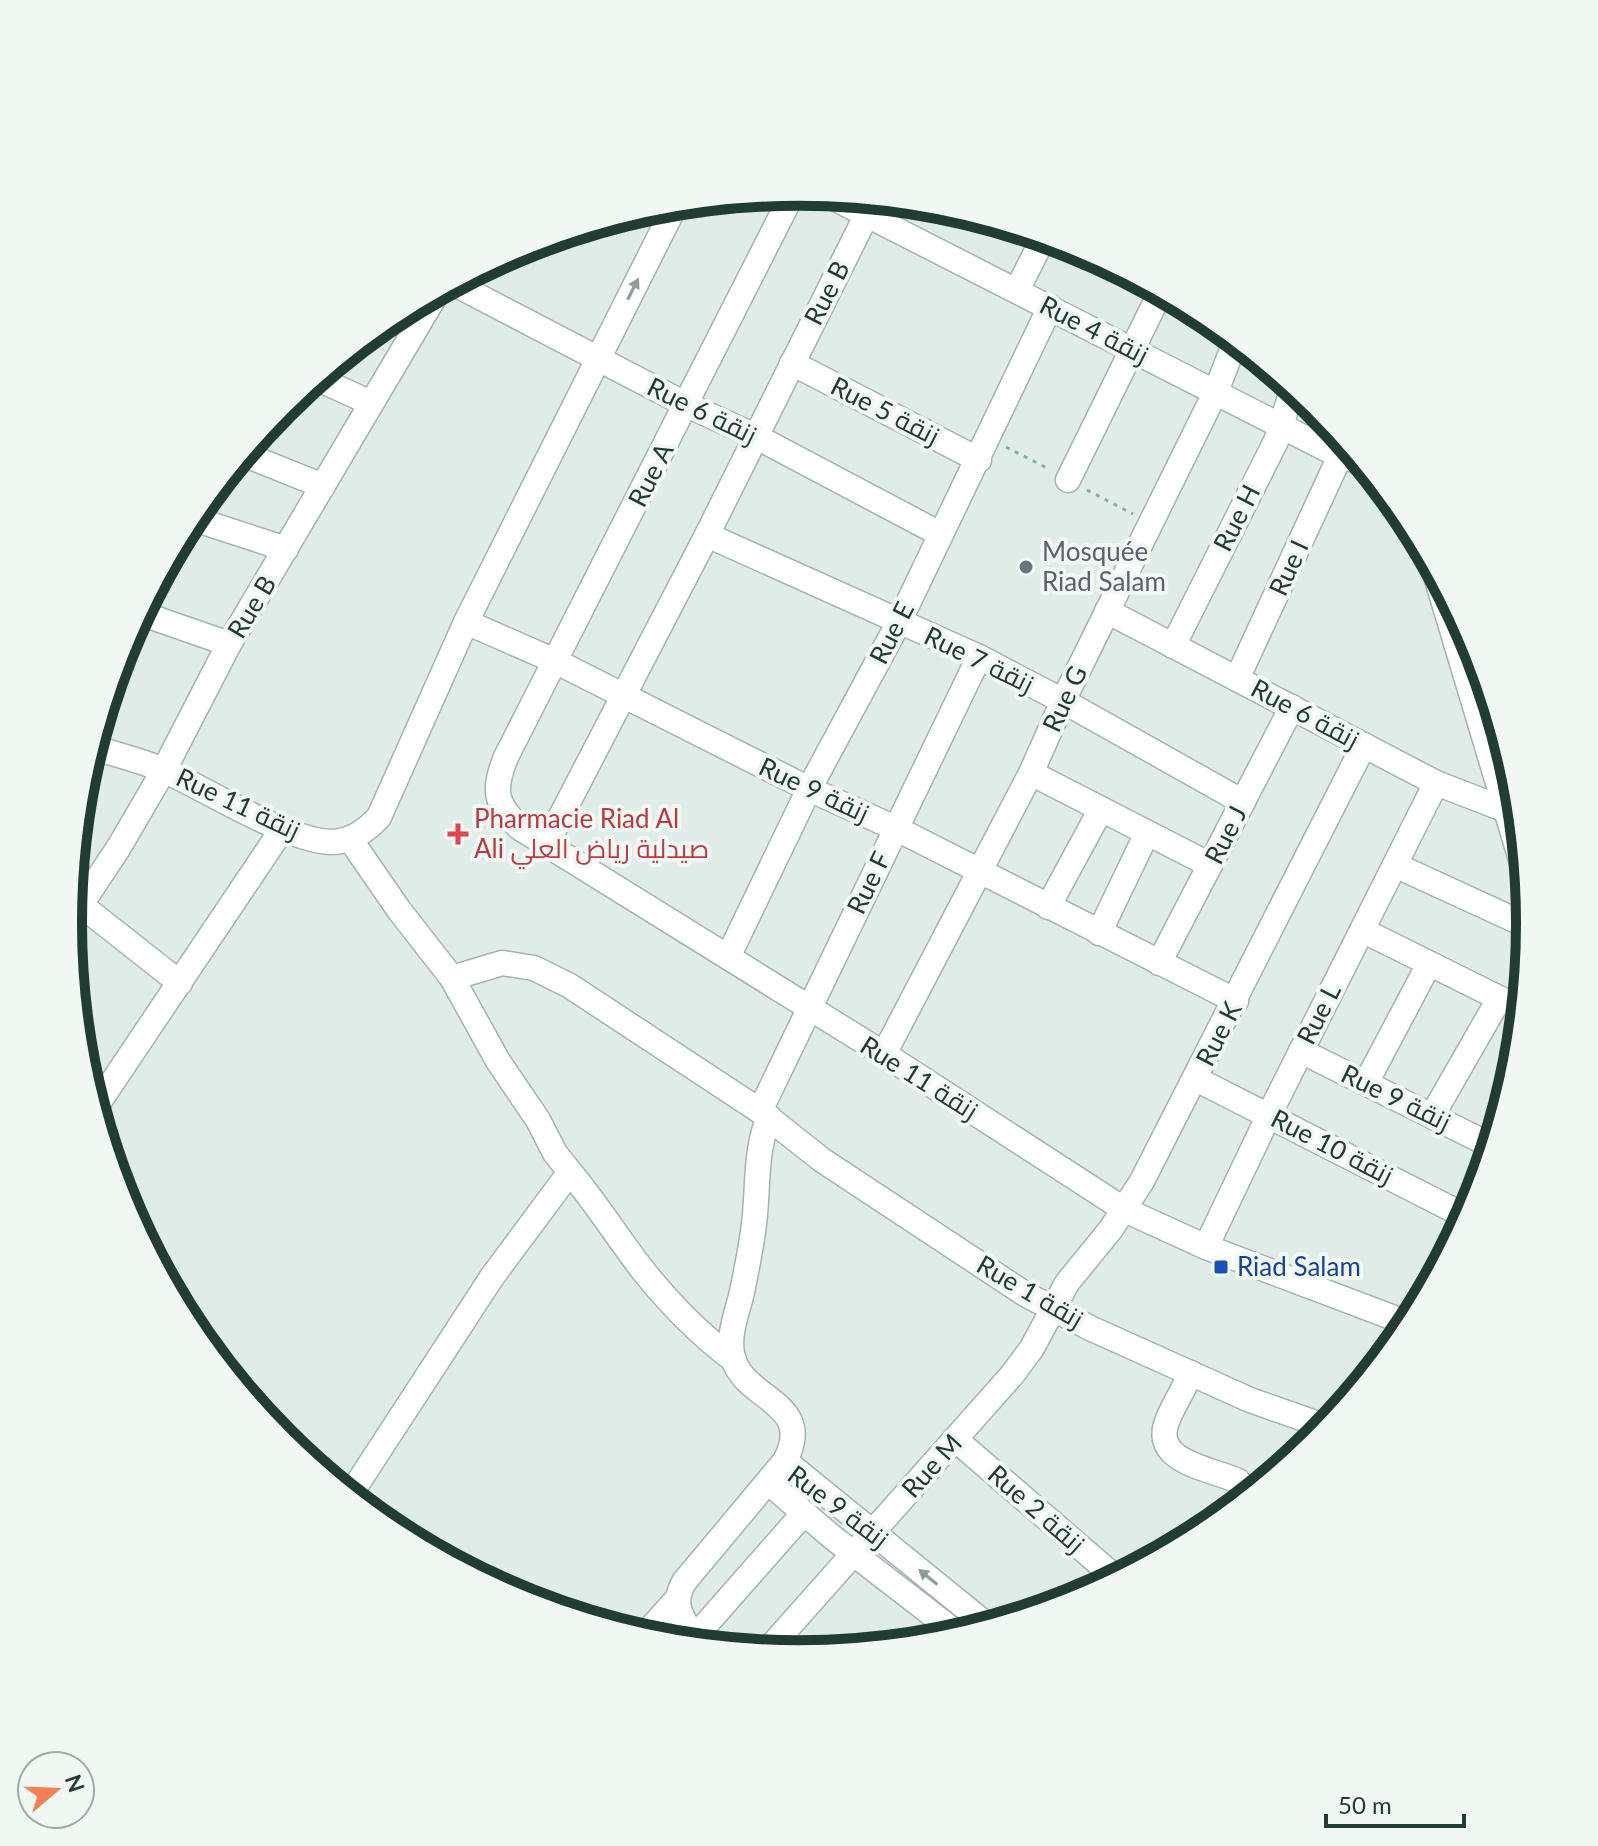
<svg xmlns="http://www.w3.org/2000/svg" width="1598" height="1846" font-family="Lato,Cairo,sans-serif">
  <style>
    .lines { fill: none; stroke-linecap: round; stroke-linejoin: round }
    .minor-casing { stroke: #a3b4ae; stroke-width: 27 }
    .path { stroke: #80b0a2; stroke-width: 3; stroke-dasharray: 4 6; stroke-linecap: butt }
    .minor { stroke: #fff; stroke-width: 24 }
    .oneway { fill: #909e9a }
    .worship-dot { fill: #6b7280; stroke: #f1f8f4; stroke-width: 3 }
    .health-dot { fill: #e0444e; stroke: #f1f8f4; stroke-width: 3 }
    .transit-dot { fill: #1a4fb4; stroke: #f1f8f4; stroke-width: 3 }
    .labels { text-anchor: middle; stroke-width: 8; stroke-linejoin: round; paint-order: stroke }
    .street-label { font-size: 26px; fill: #203c35; stroke: #f1f8f4 }
    .worship-label { font-size: 26px; fill: #5b616d; stroke: #f1f8f4; text-anchor: start }
    .health-label { font-size: 26px; fill: #be3a42; stroke: #f1f8f4; text-anchor: start }
    .transit-label { font-size: 26px; fill: #164399; stroke: #f1f8f4; text-anchor: start }
    .rim { fill: none; stroke: #203c35; stroke-width: 10 }
  </style>
  <rect width="100%" height="100%" fill="#e0ece7"/>
  <g class="lines">
    <defs>
      <g id="minor">
        <path d="M793,193l-287,564c-13,33 -12,45 14,71l364,226 241,156 81,37 204,77"/>
        <path d="M828,195l512,261 21,6"/>
        <path d="M453,283l234,122 68,31 185,98"/>
        <path d="M1017,290l27,-53"/>
        <path d="M792,363l187,97"/>
        <path d="M316,378l55,25"/>
        <path d="M243,454l80,32"/>
        <path d="M1068,480l93,-189"/>
        <path d="M191,518l95,31"/>
        <path d="M707,535l272,122 84,44 180,101"/>
        <path d="M1432,563l93,310"/>
        <path d="M1107,611l329,172 70,27"/>
        <path d="M140,613l89,31"/>
        <path d="M466,622l89,39 254,128 86,39 341,173"/>
        <path d="M1173,646l103,-205 17,-53"/>
        <path d="M1237,679l103,-223"/>
        <path d="M92,747c25,8 52,14 76,25 40,19 121,69 163,70 20,0 35,-11 48,-25l87,-195 210,-418"/>
        <path d="M1031,773l179,92"/>
        <path d="M547,843l160,-308 160,-321"/>
        <path d="M1395,865l135,62"/>
        <path d="M81,905l99,78"/>
        <path d="M1048,907l53,-98"/>
        <path d="M68,924l51,-77 45,-77 65,-126 209,-353"/>
        <path d="M1362,930l159,79"/>
        <path d="M1099,933l48,-100"/>
        <path d="M728,957l81,-168 90,-167 151,-315"/>
        <path d="M1159,963l133,-256"/>
        <path d="M452,978l50,-15 32,5 36,18 190,125 62,49 203,134 65,34 160,72 77,27"/>
        <path d="M1301,1051l191,95"/>
        <path d="M884,1054l147,-281 32,-72 153,-310 20,-51"/>
        <path d="M1196,1079l271,138"/>
        <path d="M1366,1083l63,-119"/>
        <path d="M95,1108l188,-280"/>
        <path d="M760,1111l219,-454"/>
        <path d="M1432,1116l67,-117"/>
        <path d="M769,1117c-13,31 -11,64 -14,97 -2,26 -8,53 -13,78 -5,22 -15,44 -9,66 12,43 83,44 52,103l-101,121c-13,23 -2,35 10,56l110,-125"/>
        <path d="M570,1172c27,32 49,68 75,101 26,32 55,62 89,87"/>
        <path d="M1206,1247l63,-132 167,-332"/>
        <path d="M1191,1373c-7,16 -17,31 -23,46 -19,43 42,49 70,62l6,7 2,10"/>
        <path d="M955,1439l161,139"/>
        <path d="M785,1461l203,165"/>
        <path d="M769,1483l63,54 127,98"/>
        <path d="M350,1495l142,-218 78,-105 -15,-19 -17,-33 -40,-59 -46,-83 -53,-68 -49,-71"/>
        <path d="M644,1636l33,-37"/>
        <path d="M767,1651l245,-276 20,-27 35,-65 44,-54 31,-48 222,-436"/>
      </g>
    </defs>
    <use href="#minor" class="minor-casing"/>
    <g class="path">
      <path d="M1006,447l43,22"/>
      <path d="M1087,490l46,24"/>
    </g>
    <use href="#minor" class="minor"/>
  </g>
  <defs><path id="oneway-solid" d="M-6-.8H1V-3.2L6.5 0L1 3.2V.8H-6Z" transform="scale(2)"/></defs>
  <g class="oneway">
    <use href="#oneway-solid" transform="translate(633 289) rotate(-63)"/>
    <use href="#oneway-solid" transform="translate(928 1577) rotate(-141)"/>
  </g>
  <circle class="worship-dot" cx="1026" cy="567" r="8"/>
  <path class="health-dot" d="M454 822h8v8h8v8h-8v8h-8v-8h-8v-8h8z"/>
  <rect class="transit-dot" x="1213" y="1259" width="16" height="16" rx="4"/>
  <g class="labels">
    <g class="street-label">
      <text transform="translate(827 293) rotate(-63)" y="9">Rue B</text>
      <text transform="translate(1094 330) rotate(27)" y="9">Rue 4 زنقة</text>
      <text transform="translate(702 411) rotate(26)" y="9">Rue 6 زنقة</text>
      <text transform="translate(885 411) rotate(27)" y="9">Rue 5 زنقة</text>
      <text transform="translate(651 475) rotate(-63)" y="9">Rue A</text>
      <text transform="translate(1237 518) rotate(-63)" y="9">Rue H</text>
      <text transform="translate(1289 568) rotate(-65)" y="9">Rue I</text>
      <text transform="translate(252 607) rotate(-59)" y="9">Rue B</text>
      <text transform="translate(892 633) rotate(-63)" y="9">Rue E</text>
      <text transform="translate(979 660) rotate(26)" y="9">Rue 7 زنقة</text>
      <text transform="translate(1065 699) rotate(-65)" y="9">Rue G</text>
      <text transform="translate(1305 714) rotate(28)" y="9">Rue 6 زنقة</text>
      <text transform="translate(814 790) rotate(25)" y="9">Rue 9 زنقة</text>
      <text transform="translate(238 804) rotate(25)" y="9">Rue 11 زنقة</text>
      <text transform="translate(1226 835) rotate(-63)" y="9">Rue J</text>
      <text transform="translate(869 883) rotate(-64)" y="9">Rue F</text>
      <text transform="translate(1319 1014) rotate(-63)" y="9">Rue L</text>
      <text transform="translate(1219 1034) rotate(-63)" y="9">Rue K</text>
      <text transform="translate(919 1078) rotate(32)" y="9">Rue 11 زنقة</text>
      <text transform="translate(1396 1098) rotate(26)" y="9">Rue 9 زنقة</text>
      <text transform="translate(1332 1147) rotate(27)" y="9">Rue 10 زنقة</text>
      <text transform="translate(1030 1292) rotate(30)" y="9">Rue 1 زنقة</text>
      <text transform="translate(932 1466) rotate(-48)" y="9">Rue M</text>
      <text transform="translate(838 1507) rotate(37)" y="9">Rue 9 زنقة</text>
      <text transform="translate(1036 1509) rotate(41)" y="9">Rue 2 زنقة</text>
    </g>
    <g class="worship-label">
      <text x="1042" y="561">Mosquée<tspan x="1042" dy="30">Riad Salam</tspan></text>
    </g>
    <g class="health-label">
      <text x="474" y="828">Pharmacie Riad Al<tspan x="474" dy="30">Ali صيدلية رياض العلي</tspan></text>
    </g>
    <g class="transit-label">
      <text x="1237" y="1276">Riad Salam</text>
    </g>
  </g>
  <path d="M0 0H1598V1846H0ZM82 923a717 717 0 1 1 1434 0a717 717 0 1 1-1434 0Z" fill="#f1f8f4" fill-rule="evenodd"/>
  <path class="rim" d="M82 923a717 717 0 1 1 1434 0a717 717 0 1 1-1434 0Z"/>
  <g transform="translate(56 1790) rotate(71)"><circle r="38" fill="#f1f8f4" stroke="#9dada8" stroke-width="2"/>
  <path d="M0-6L14 30L0 20L-14 30Z" fill="#f57e55"/>
  <text y="-12" font-size="22" font-weight="bold" text-anchor="middle" fill="#203c35">N</text>
  </g>
  <path d="M1326 1814v12h138v-12" fill="none" stroke="#203c35" stroke-width="4"/>
  <text x="1338" y="1814" font-size="24" fill="#203c35" stroke="#f1f8f4" stroke-width="6" paint-order="stroke">50 m</text>
</svg>
